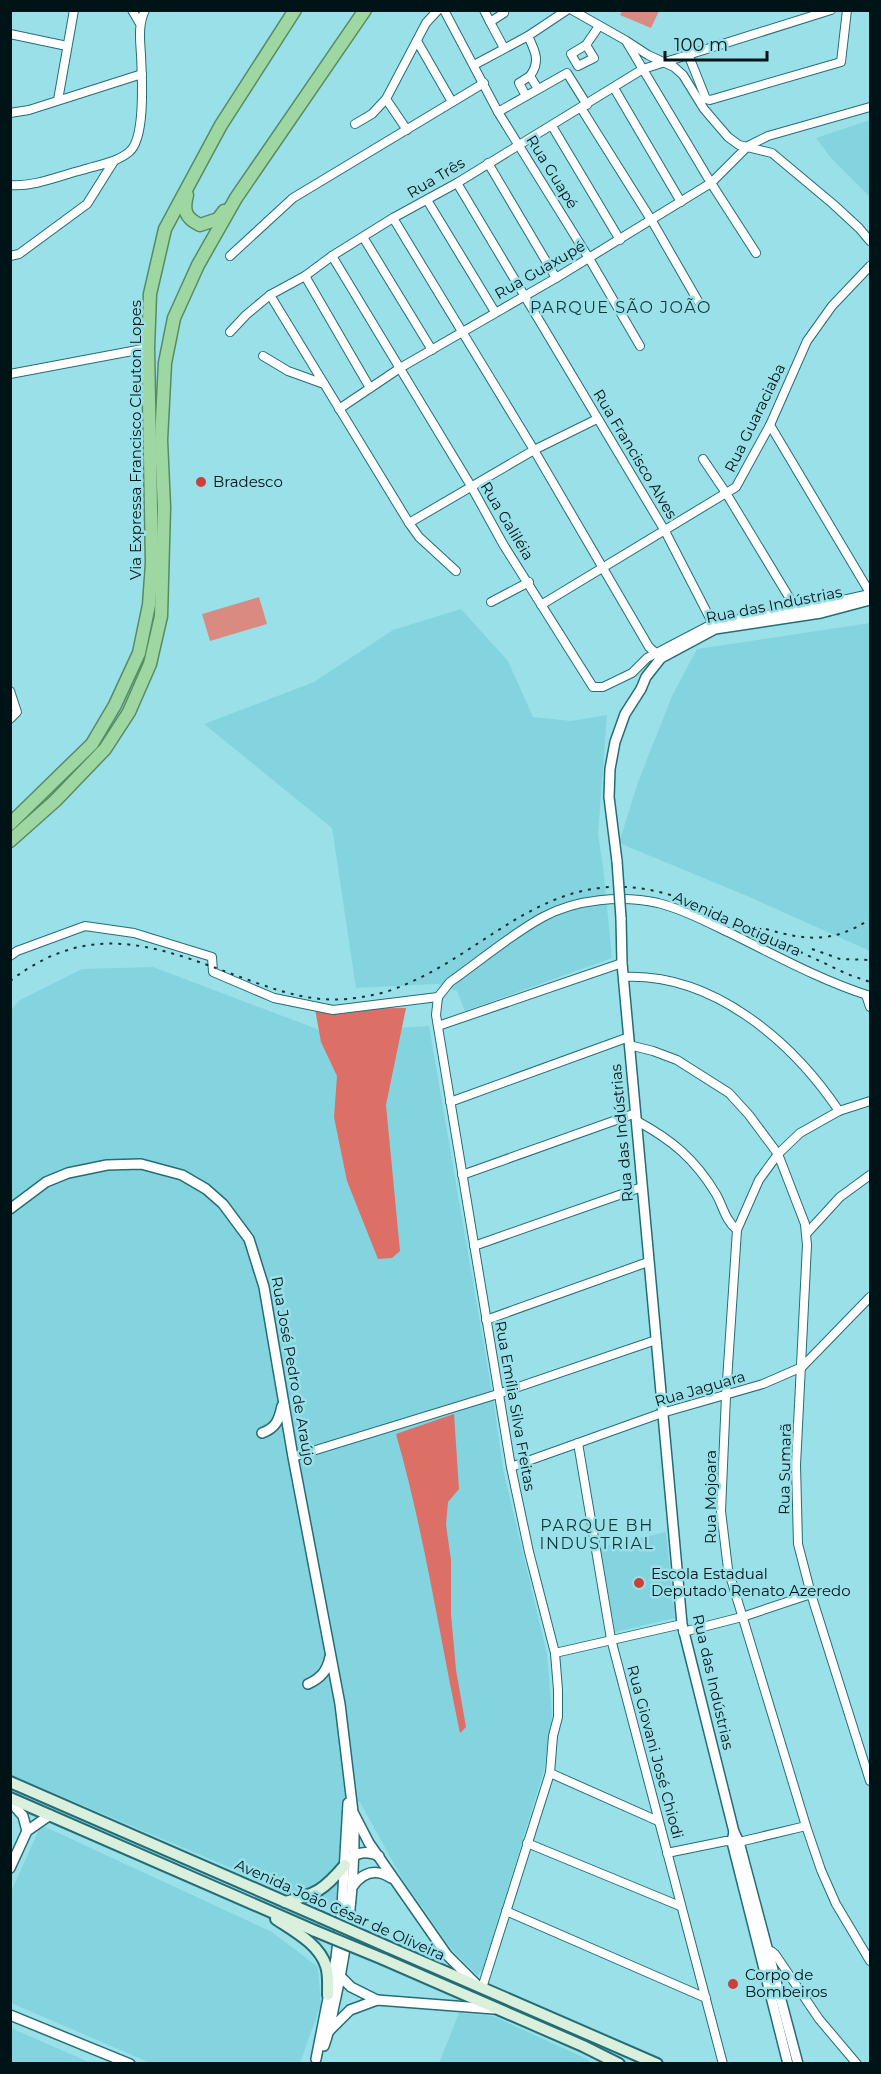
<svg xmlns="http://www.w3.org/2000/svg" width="881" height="2074" font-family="Montserrat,sans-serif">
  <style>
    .built { fill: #84d4df }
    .green { fill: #d98b82 }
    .forest { fill: #dc6f66 }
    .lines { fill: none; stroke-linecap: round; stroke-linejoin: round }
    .minor-casing { stroke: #256d76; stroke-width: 10 }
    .tertiary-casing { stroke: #256d76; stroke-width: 12 }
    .secondary-casing { stroke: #256d76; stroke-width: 14 }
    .trunk-casing { stroke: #568c63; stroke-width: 15 }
    .minor { stroke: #fff; stroke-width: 8 }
    .tertiary { stroke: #fff; stroke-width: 9 }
    .secondary { stroke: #daf0dc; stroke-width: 10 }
    .trunk { stroke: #9ed7a2; stroke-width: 12 }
    .rail { stroke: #173237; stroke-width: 2; stroke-dasharray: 3 6; stroke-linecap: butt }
    .tertiary-bridge-casing { stroke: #256d76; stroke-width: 12; stroke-linecap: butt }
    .secondary-bridge-casing { stroke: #256d76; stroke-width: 14; stroke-linecap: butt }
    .tertiary-bridge { stroke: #fff; stroke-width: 9 }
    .secondary-bridge { stroke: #daf0dc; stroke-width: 10 }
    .poi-dot { fill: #cd3f3a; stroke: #9ae0e9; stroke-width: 2 }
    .labels { text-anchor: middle; stroke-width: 5; stroke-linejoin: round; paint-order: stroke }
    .street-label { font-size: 15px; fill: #001418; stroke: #9ae0e9 }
    .poi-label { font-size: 15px; fill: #001418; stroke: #9ae0e9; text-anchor: start }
    .neighbourhood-label { font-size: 16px; letter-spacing: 1.5px; fill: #10363a; stroke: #9ae0e9 }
  </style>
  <rect width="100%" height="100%" fill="#9ae0e9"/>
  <g class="built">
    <path d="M870,120v77l-39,-39 -15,-20z"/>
    <path d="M461,609l47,52 25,56 38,4 36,-6 -9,119 5,33 9,91 -147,53 -8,-20 -19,-7 -82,4 -24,-160 -128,-104 110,-42 79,-52z"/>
    <path d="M870,623v328l-123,-55 -128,-53 19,-61 34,-86 25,-47z"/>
    <path d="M153,967l172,65 104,-6 65,378 9,65 44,185 5,62 -8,54 -61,200 -6,5 -25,-25 -51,-73 -41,-75 -12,2 -10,109 -327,-138v-765l9,-10 62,-31z"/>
    <path d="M666,1532l9,86 -60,14 -15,-85z"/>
    <path d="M41,1825l231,107 46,35 3,37 -21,59 -147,1 -142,-61v-111z"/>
    <path d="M459,2013l34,3 96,44 -2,4 -148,-1z"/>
    <path d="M10,2028h1l80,35h-80z"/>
  </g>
  <g class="green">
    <path d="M622,11l36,-1 1,1 -8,17 -31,-13z"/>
    <path d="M259,597l8,27 -57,17 -8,-27z"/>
  </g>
  <g class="forest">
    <path d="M406,1008l-20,97 14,146 -8,7 -14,1 -31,-78 -13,-64 3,-41 -16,-34 -6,-33z"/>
    <path d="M454,1414l5,75 -11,13 -2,23 5,35v54l5,56 10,57 -6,6c-21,-100 -36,-201 -64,-299z"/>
  </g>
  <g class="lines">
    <defs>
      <g id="minor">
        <path d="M132,10l7,12"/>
        <path d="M444,10l54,102 92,148 50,86"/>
        <path d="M484,10l6,12 14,-9 -2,-3"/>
        <path d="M572,10l53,30 23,15 26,12 9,8 21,34 24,28 11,8 33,8 61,51 26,24 11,13"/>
        <path d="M490,22l14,26"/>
        <path d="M10,34l57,12"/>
        <path d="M528,36c7,15 13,25 2,40"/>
        <path d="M417,41l35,61"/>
        <path d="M626,41l85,142 45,70"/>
        <path d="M586,45l8,13 -16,8 -7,-12 15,-9 13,-19"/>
        <path d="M688,54l18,45 4,1 131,-38 6,-52"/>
        <path d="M474,65l54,-29 39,-26"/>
        <path d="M614,88l67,114"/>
        <path d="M526,96l-7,-13 11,-7 8,13"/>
        <path d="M386,99l21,31"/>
        <path d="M58,100l16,-90"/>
        <path d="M581,108l71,113 46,80"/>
        <path d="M498,112l69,-39 20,32"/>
        <path d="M10,113l19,-3 113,-36"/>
        <path d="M355,124l17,-10 14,-15 40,-76 12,-13"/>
        <path d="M552,126l68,114"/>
        <path d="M488,163l68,115"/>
        <path d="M457,183l208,348 50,97"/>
        <path d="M10,185c24,2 49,-9 72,-15 15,-5 34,-7 47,-18 17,-13 13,-75 12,-97 -1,-16 -3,-30 4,-45"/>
        <path d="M427,200l68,112"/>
        <path d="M393,218l141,232 115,197 11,10"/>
        <path d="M363,237l69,113"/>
        <path d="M10,256l9,-2 68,-50 27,-43"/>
        <path d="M230,256l63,-58 191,-115"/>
        <path d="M332,256l139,230 32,58 90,143h10l29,-14 15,-15 67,-35 84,-13 72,-16"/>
        <path d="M305,276l65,112"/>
        <path d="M270,295l139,228 10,14 37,34"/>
        <path d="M230,332l16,-17 24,-20 35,-19 27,-20 61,-38 64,-35 186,-114 188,-59"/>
        <path d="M263,356l25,15 36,13"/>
        <path d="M10,374l138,-26"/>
        <path d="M339,409l61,-41 156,-90 155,-95 37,-37 20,-10 102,-29"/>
        <path d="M770,425l100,168"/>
        <path d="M703,459l23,34 72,119"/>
        <path d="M409,523l125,-73 63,-31"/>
        <path d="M491,602l38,-20"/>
        <path d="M541,605l195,-118 34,-62 37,-84 25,-35 38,-40"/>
        <path d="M10,691l7,21 -7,7"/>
        <path d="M10,956l7,-5 68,-25 49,7 78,24 1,15 61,26 59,12 105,-13"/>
        <path d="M624,977c89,-4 168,64 215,134"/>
        <path d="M866,995l4,12"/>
        <path d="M438,997l-2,18 75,452 18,85 26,101 3,37v27l-5,19 -3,37 -68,215"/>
        <path d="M438,997l12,-15c30,-21 60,-47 93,-65 33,-18 79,-22 115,-14 24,6 49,19 72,30 45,22 92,48 140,63"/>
        <path d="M438,1026l184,-63"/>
        <path d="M629,1045l24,6 24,9 52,33 20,22 29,39 27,70 2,21 -11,220 2,79 13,50 59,187"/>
        <path d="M870,1101l-31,10 -39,22 -22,21 -19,26 -22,50 -11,166 -5,115 7,58 78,257 15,44 15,34 34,57"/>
        <path d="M450,1102l179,-65"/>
        <path d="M637,1121c35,19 58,38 79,73 7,12 9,26 21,36"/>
        <path d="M462,1175l174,-62"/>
        <path d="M807,1233l33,-36 30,-22"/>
        <path d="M474,1246l168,-59"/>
        <path d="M486,1320l162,-58"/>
        <path d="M578,1443l33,196 112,425"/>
        <path d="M293,1457l205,-63 158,-54"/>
        <path d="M511,1467l151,-54 101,-29 39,-17 68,-70"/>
        <path d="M683,1632l59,-15 69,-23"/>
        <path d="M555,1653l127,-29"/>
        <path d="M550,1773l108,48"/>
        <path d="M527,1843l153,63"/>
        <path d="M667,1853l59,-12 13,1 67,-16"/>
        <path d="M506,1911l200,87"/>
        <path d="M765,1952l6,-1 4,3 44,65 38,45"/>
      </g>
      <g id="tertiary">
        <path d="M617,861l-8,-64 1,-28 5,-27 10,-28 16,-25 5,-12 15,-19 54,-29 106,-16 49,-13"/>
        <path d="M621,918l1,45 60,661 52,208 5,10 59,222"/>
        <path d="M10,1209l36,-27 22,-9 39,-8 34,-1 41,11 24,14 17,15 26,35 15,48 29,170 47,247 13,108 16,31 78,112 30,30"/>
        <path d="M262,1433c14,-5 17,-13 20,-27"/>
        <path d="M308,1684c13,-6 19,-13 22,-27"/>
        <path d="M10,1801l13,15 4,15"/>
        <path d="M734,1832l-2,10 56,222"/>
        <path d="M351,1858c9,-7 18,-7 28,-2"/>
        <path d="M10,1868l17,-37 23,-16"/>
        <path d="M353,1886c10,-14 23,-18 38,-8"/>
        <path d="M340,1973v3l11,11 26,13"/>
        <path d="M10,2015l120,49"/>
        <path d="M329,2031l21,-21 27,-10 117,9"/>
        <path d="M324,2046c6,-16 8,-32 12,-49 13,-60 19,-120 18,-180"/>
        <path d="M316,2059l20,-101 6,-51 6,-104"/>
      </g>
      <g id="secondary">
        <path d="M10,1782l310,135"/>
        <path d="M10,1798l305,133"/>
        <path d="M285,1902c31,-8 38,-11 60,-37"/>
        <path d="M276,1919c18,12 43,25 50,47 3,8 2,20 2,29"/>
        <path d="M388,1947l269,117"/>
        <path d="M383,1959l200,87 36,18"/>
      </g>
      <g id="trunk">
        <path d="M187,195c-4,15 -2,23 13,30l18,-6 6,-8"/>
        <path d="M10,824l82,-80 23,-39 24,-52 10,-48 3,-42 -4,-215 2,-54 15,-65 56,-104 74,-115"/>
        <path d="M10,841l45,-40 50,-52 24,-37 21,-48 11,-48 3,-109 -3,-67 4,-77 9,-45 24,-53 38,-67 129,-188"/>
      </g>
    </defs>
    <use href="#minor" class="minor-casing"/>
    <use href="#tertiary" class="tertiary-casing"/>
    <use href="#secondary" class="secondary-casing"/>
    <use href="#trunk" class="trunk-casing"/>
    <use href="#minor" class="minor"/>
    <use href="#tertiary" class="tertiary"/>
    <use href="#secondary" class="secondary"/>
    <use href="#trunk" class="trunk"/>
    <g class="rail">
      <path d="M766,929c41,12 68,14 104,-10"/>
      <path d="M812,949l28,10 30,1"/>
      <path d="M10,981c86,-66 155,-31 244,1 31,11 60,20 93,17 19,-2 40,-6 57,-14 76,-31 133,-102 221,-98 45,2 83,22 123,41 33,15 66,30 99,46l23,8"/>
    </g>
    <defs>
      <path id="tertiary-bridge" d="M617,861l4,57"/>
      <g id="secondary-bridge">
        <path d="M320,1917l68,30"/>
        <path d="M315,1931l68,28"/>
      </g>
    </defs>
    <use href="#tertiary-bridge" class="tertiary-bridge-casing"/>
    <use href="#secondary-bridge" class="secondary-bridge-casing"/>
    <use href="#tertiary-bridge" class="tertiary-bridge"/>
    <use href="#secondary-bridge" class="secondary-bridge"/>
  </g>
  <g class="poi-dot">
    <circle cx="201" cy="482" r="6"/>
    <circle cx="639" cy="1583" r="6"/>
    <circle cx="733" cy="1984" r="6"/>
  </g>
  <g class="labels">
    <g class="street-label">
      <text transform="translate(552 172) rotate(58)" y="5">Rua Guapé</text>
      <text transform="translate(436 178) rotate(-31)" y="5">Rua Três</text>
      <text transform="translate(540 270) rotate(-30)" y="5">Rua Guaxupé</text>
      <text transform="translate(755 418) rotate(-64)" y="5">Rua Guaraciaba</text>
      <text transform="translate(136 440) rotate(-90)" y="5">Via Expressa Francisco Cleuton Lopes</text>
      <text transform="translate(635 454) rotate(59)" y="5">Rua Francisco Alves</text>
      <text transform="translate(507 521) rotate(59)" y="5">Rua Galiléia</text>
      <text transform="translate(774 605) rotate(-11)" y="5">Rua das Indústrias</text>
      <text transform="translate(737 924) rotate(24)" y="5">Avenida Potiguara</text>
      <text transform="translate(622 1133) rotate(-95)" y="5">Rua das Indústrias</text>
      <text transform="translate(293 1371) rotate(80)" y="5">Rua José Pedro de Araújo</text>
      <text transform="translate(700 1389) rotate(-16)" y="5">Rua Jaguara</text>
      <text transform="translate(515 1406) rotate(80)" y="5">Rua Emília Silva Freitas</text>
      <text transform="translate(785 1469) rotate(-89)" y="5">Rua Sumarã</text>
      <text transform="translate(711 1497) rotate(-90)" y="5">Rua Mojoara</text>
      <text transform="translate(713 1682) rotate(77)" y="5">Rua das Indústrias</text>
      <text transform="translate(655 1752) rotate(75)" y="5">Rua Giovani José Chiodi</text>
      <text transform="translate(340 1910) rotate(24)" y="5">Avenida João César de Oliveira</text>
    </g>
    <g class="poi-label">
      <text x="213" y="487">Bradesco</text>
      <text x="651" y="1579">Escola Estadual<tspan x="651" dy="17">Deputado Renato Azeredo</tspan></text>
      <text x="745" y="1980">Corpo de<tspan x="745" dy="17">Bombeiros</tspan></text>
    </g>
    <g class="neighbourhood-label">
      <text x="621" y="313">PARQUE SÃO JOÃO</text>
      <text x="597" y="1531">PARQUE BH<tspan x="597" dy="18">INDUSTRIAL</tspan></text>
    </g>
  </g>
  <rect width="881" height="2074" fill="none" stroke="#001418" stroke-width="24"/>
  <path d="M665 51v9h102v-9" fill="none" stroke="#001418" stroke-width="3"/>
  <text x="674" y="51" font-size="18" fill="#001418" stroke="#9ae0e9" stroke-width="4.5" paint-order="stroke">100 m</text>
</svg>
